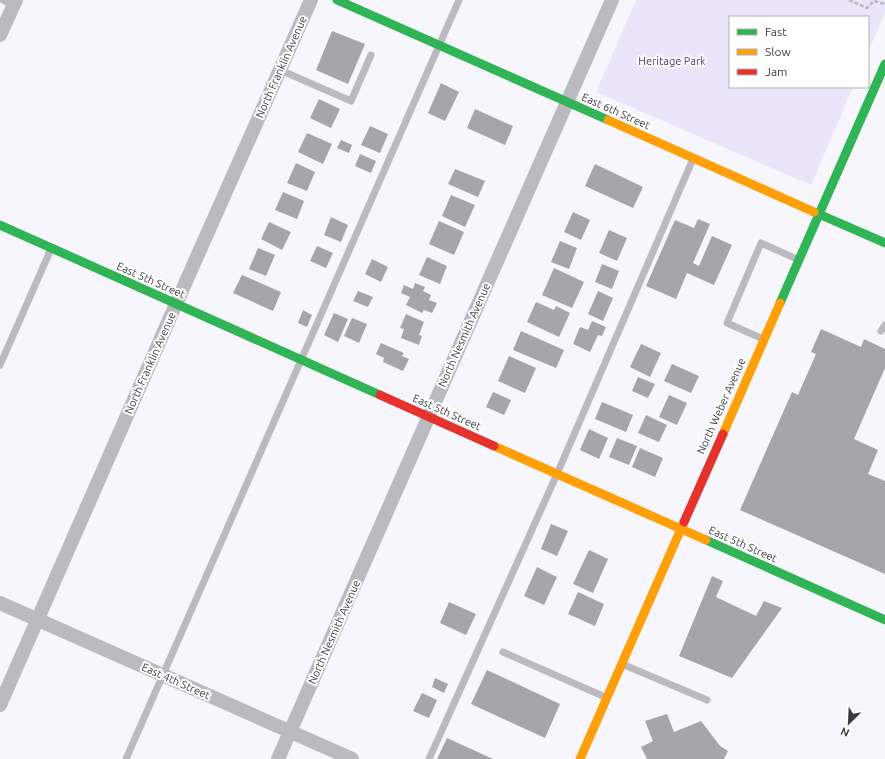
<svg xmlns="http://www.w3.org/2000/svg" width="885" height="759" font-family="Ubuntu,sans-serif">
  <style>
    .green { fill: #eae5fb }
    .building { fill: #a6a5a9 }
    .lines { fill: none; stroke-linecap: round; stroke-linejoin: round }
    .path { stroke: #b8b7bd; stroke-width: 2.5; stroke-dasharray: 4 2; stroke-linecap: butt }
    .lane { stroke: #bbbac0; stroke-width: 7 }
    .street { stroke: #bbbac0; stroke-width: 14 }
    .fast { stroke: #30b455; stroke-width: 9 }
    .slow { stroke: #ff9f0a; stroke-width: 9 }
    .jam { stroke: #e5322d; stroke-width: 9 }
    .labels { text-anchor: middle; stroke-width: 4; stroke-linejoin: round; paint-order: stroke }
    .park-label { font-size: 11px; fill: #4a3772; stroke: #fff }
    .street-label { font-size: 11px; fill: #3b3b3e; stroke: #fff }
  </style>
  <rect width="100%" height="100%" fill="#f7f6fc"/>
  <path class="green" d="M636,0h249v12l-17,40v-35h-138v70h123l-42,98 -215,-93z"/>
  <g class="building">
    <path d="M332,31l33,13 -17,40 -32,-14z"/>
    <path d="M441,83l18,9 -14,29 -17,-8z"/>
    <path d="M319,99l21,10 -9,19 -21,-10z"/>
    <path d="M475,109l38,17 -8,19 -38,-17z"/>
    <path d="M370,126l18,8 -8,19 -19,-8z"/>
    <path d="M307,133l25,11 -9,20 -25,-12z"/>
    <path d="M341,140l11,5 -3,8 -12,-5z"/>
    <path d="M360,154l16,7 -5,12 -16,-7z"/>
    <path d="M296,163l19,9 -8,19 -20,-8z"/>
    <path d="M595,164l48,23 -10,21 -48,-22z"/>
    <path d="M455,169l30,12 -7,16 -30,-13z"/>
    <path d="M283,192l21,9 -7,18 -22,-9z"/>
    <path d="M451,195l24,10 -10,22 -23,-11z"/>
    <path d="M573,212l17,8 -9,20 -17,-8z"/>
    <path d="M331,217l17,8 -7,17 -17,-7z"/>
    <path d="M698,219l12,5 -17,39 6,3 13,-30 20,9 -18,40 -27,-12 -11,26 -30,-13 29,-66 19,8z"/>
    <path d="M439,221l25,11 -10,23 -25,-11z"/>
    <path d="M269,222l22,10 -9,18 -21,-11z"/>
    <path d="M609,230l18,8 -10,23 -18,-8z"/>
    <path d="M560,241l17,7 -8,21 -18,-7z"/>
    <path d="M317,246l16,7 -7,15 -16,-7z"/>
    <path d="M258,248l17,7 -9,21 -17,-7z"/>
    <path d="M427,257l20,9 -7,18 -21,-9z"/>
    <path d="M372,259l16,8 -7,15 -16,-8z"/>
    <path d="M602,264l17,7 -7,18 -17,-7z"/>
    <path d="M554,268l30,14 -12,26 -30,-13z"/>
    <path d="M242,275l39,17 -8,19 -40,-18z"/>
    <path d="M415,283l10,4 -2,4 8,4 -2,5 8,3 -5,10 -8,-3 -2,3 -16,-8 4,-8 -9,-4 3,-8 9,4z"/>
    <path d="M358,291l15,6 -5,10 -15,-6z"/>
    <path d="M598,291l15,7 -10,23 -15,-7z"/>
    <path d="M536,302l18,8 2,-4 14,7 -11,24 -32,-15z"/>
    <path d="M303,310l9,5 -5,12 -9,-4z"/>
    <path d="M334,313l14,6 -10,23 -14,-7z"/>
    <path d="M406,314l18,8 -5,13 3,1 -3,9 -18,-7 3,-9 -4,-1z"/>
    <path d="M352,318l15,6 -8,19 -15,-7z"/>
    <path d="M592,321l14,6 -4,9 -4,-1 -8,17 -17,-8 7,-17 8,3z"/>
    <path d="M821,329l40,18 3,-8 21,10v19l-31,71 24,11 -10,24 17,7v93l-145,-64 52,-118 6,3 18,-41 -5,-2z"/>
    <path d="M521,331l43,19 -8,18 -43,-18z"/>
    <path d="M381,343l23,10 -2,3 7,3 -6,12 -20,-9 1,-4 -8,-4z"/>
    <path d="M641,344l20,9 -11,24 -20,-10z"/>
    <path d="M509,356l27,12 -11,25 -27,-12z"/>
    <path d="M672,364l27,12 -8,17 -27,-12z"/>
    <path d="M638,377l17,7 -7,14 -16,-7z"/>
    <path d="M493,392l18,8 -7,15 -18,-8z"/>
    <path d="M669,395l18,8 -10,22 -18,-8z"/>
    <path d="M602,402l31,13 -7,17 -31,-13z"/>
    <path d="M646,415l21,10 -8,17 -21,-9z"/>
    <path d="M589,429l19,9 -9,21 -19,-9z"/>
    <path d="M617,438l20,8 -8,19 -20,-8z"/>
    <path d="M640,448l23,10 -8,19 -23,-10z"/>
    <path d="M551,524l17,7 -11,25 -16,-7z"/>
    <path d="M589,550l19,9 -15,34 -20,-9z"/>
    <path d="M537,567l20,10 -13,28 -20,-9z"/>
    <path d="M712,576l11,5 -7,16 40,19 8,-15 18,7 -50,70 -53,-22z"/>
    <path d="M578,592l26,12 -9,22 -27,-12z"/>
    <path d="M449,602l27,12 -10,21 -26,-12z"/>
    <path d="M487,670l73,34 -15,34 -74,-34z"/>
    <path d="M435,678l13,6 -4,9 -12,-6z"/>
    <path d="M422,693l15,7 -8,18 -16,-7z"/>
    <path d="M667,714l7,18 27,-11 19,25 8,5 -4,8h-77l-6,-12 12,-6 -8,-20z"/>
    <path d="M447,738l46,21h-56z"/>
  </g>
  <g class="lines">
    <path class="path" d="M849,0l18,8 7,-7 11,3"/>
    <g class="lane">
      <path d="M3,0l10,5"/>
      <path d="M280,70l71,31 20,-46"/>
      <path d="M881,331l4,-6"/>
      <path d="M763,339l-36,-16 34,-80 38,17"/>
      <path d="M0,365l51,-116"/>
      <path d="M503,652l102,45"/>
      <path d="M622,664l85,36"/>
      <path d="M126,759l333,-759"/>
      <path d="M429,759l128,-285 136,-315"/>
    </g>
    <g class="street">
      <path d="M0,35l16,-35"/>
      <path d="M0,603l352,156"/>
      <path d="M0,705l176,-401 135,-304"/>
      <path d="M278,759l334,-759"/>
    </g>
    <g class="fast">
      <path d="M337,0l271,120"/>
      <path d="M814,212l71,31"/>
      <path d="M0,225l380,170"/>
      <path d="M780,303l105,-239"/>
      <path d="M706,540l179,80"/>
    </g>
    <g class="slow">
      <path d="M608,120l206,92"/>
      <path d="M723,434l57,-131"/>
      <path d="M494,446l212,94"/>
      <path d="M580,759l104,-237"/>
    </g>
    <g class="jam">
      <path d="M380,395l114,51"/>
      <path d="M684,522l39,-88"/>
    </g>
  </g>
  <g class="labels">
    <g class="park-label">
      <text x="672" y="65">Heritage Park</text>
    </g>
    <g class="street-label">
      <text transform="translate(281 67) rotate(-66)" y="4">North Franklin Avenue</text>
      <text transform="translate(616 111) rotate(24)" y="4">East 6th Street</text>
      <text transform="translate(151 280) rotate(24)" y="4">East 5th Street</text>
      <text transform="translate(464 335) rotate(-66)" y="4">North Nesmith Avenue</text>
      <text transform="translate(150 363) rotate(-66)" y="4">North Franklin Avenue</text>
      <text transform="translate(721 406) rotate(-66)" y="4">North Weber Avenue</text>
      <text transform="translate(447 412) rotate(24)" y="4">East 5th Street</text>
      <text transform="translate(743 544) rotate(24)" y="4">East 5th Street</text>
      <text transform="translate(334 632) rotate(-66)" y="4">North Nesmith Avenue</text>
      <text transform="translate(176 681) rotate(24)" y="4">East 4th Street</text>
    </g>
  </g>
  <rect x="729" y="16" width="140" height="72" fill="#ffffff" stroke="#b1b1b2"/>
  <rect x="737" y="29" width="20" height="6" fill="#30b455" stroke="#b1b1b2"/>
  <text x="765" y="36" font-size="12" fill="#3b3b3e">Fast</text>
  <rect x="737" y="49" width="20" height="6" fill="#ff9f0a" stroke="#b1b1b2"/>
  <text x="765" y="56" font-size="12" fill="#3b3b3e">Slow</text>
  <rect x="737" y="69" width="20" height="6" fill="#e5322d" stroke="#b1b1b2"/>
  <text x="765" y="76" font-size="12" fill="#3b3b3e">Jam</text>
  <g transform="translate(849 723) rotate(204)" stroke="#ffffff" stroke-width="3" paint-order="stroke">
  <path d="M0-3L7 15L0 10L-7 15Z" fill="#3b3b3e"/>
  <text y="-6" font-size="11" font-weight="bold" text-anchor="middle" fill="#3b3b3e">N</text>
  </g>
</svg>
